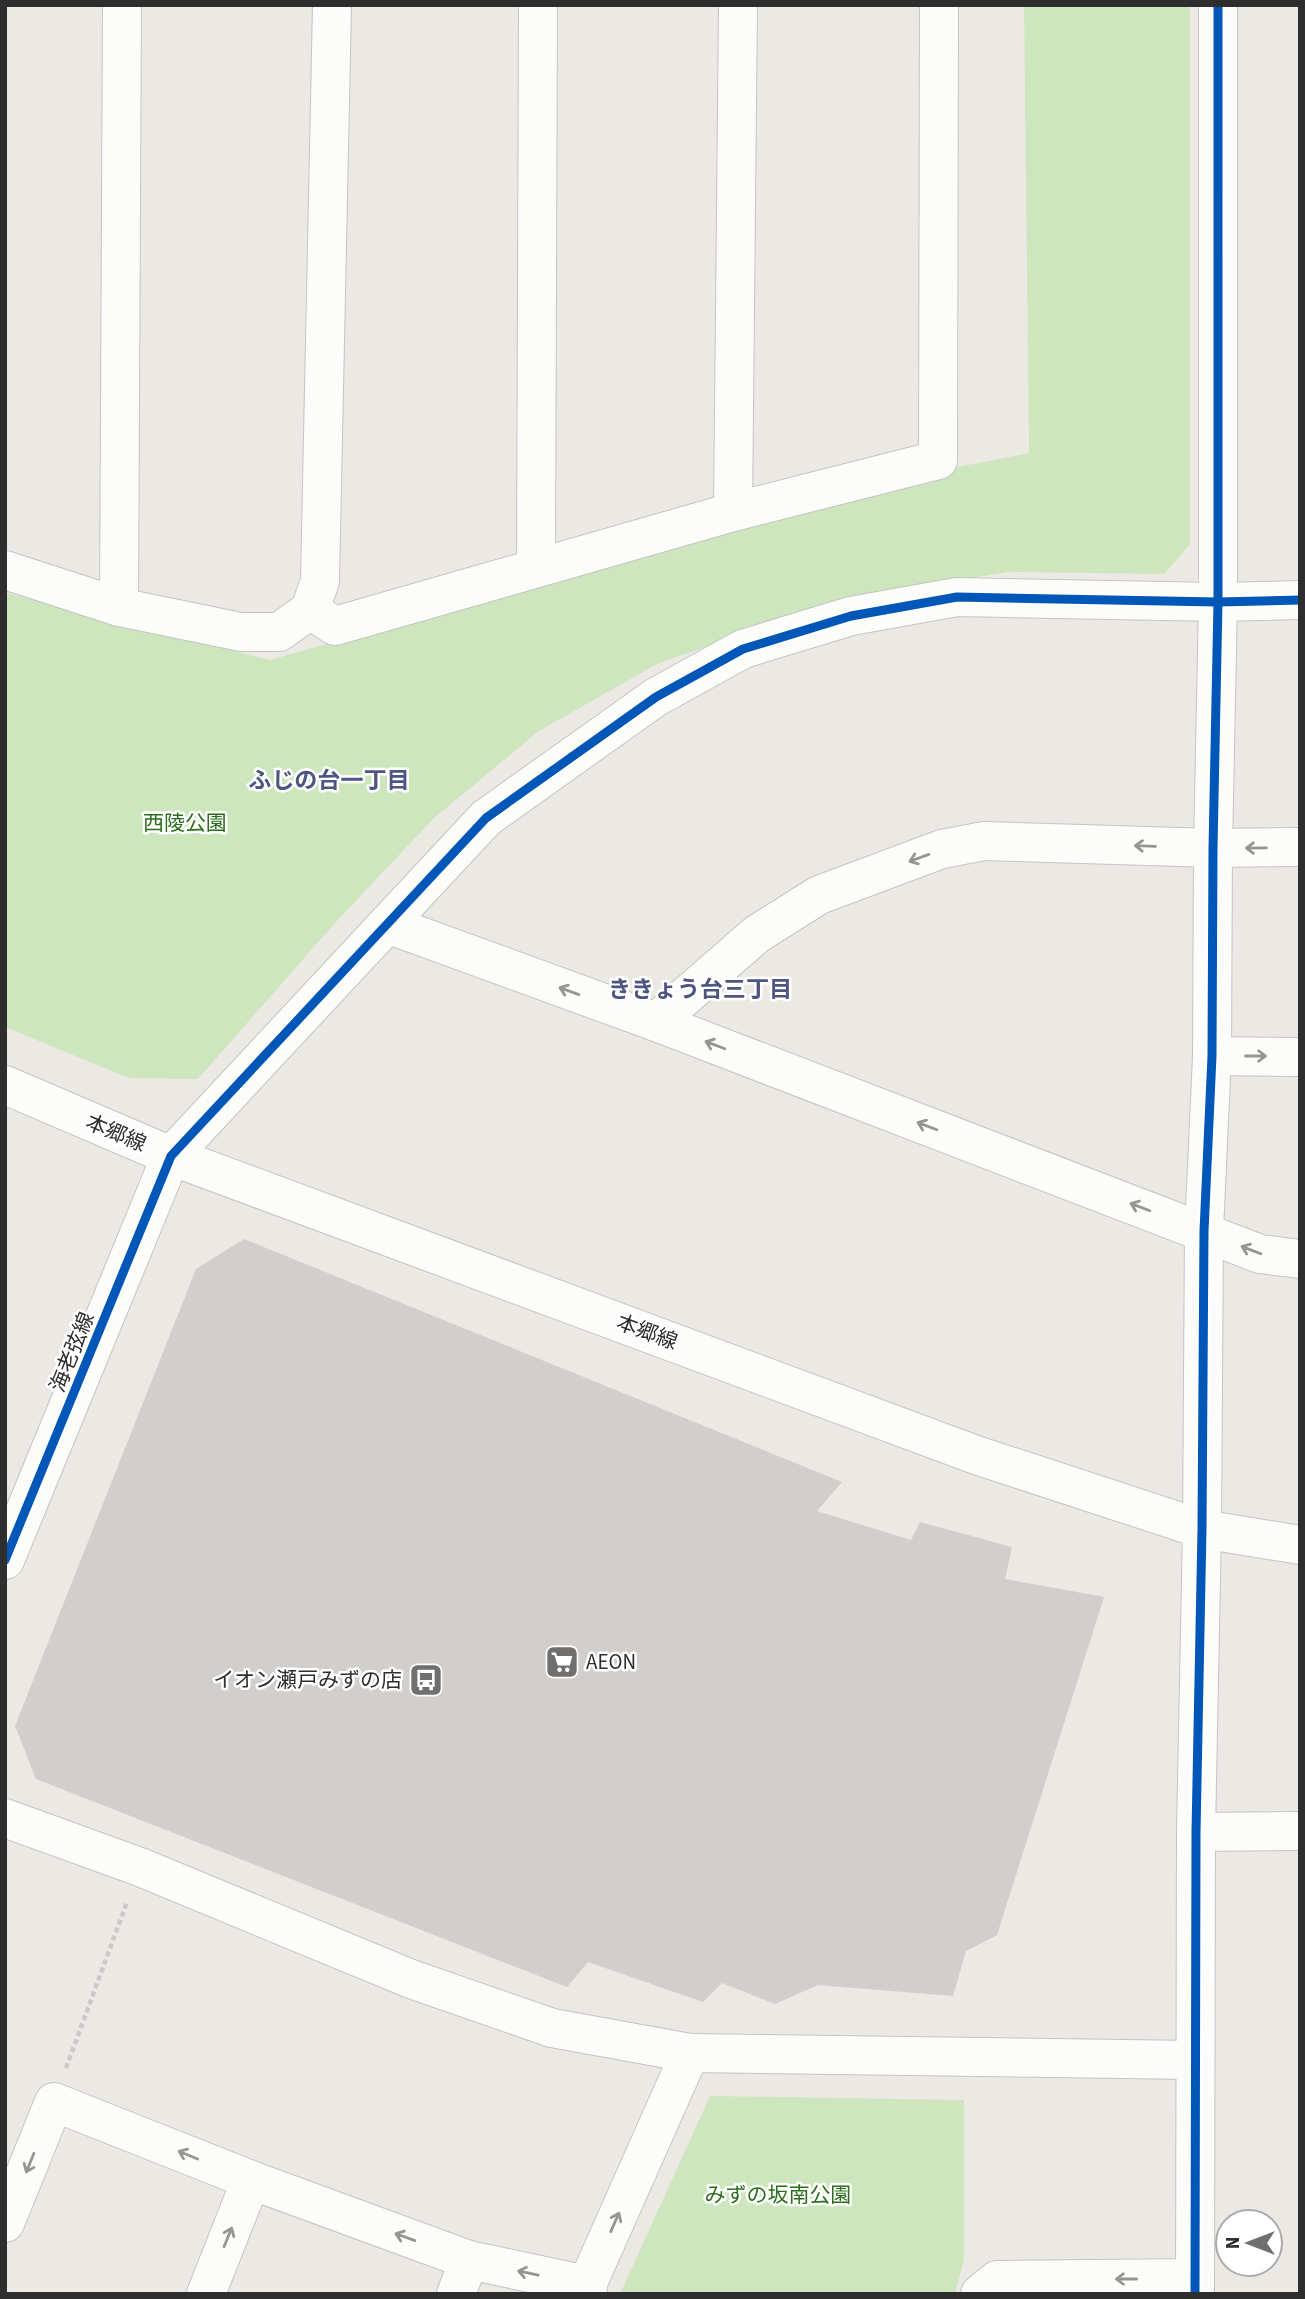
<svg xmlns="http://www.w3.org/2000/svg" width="1305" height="2299" font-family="'Source Sans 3','Noto Sans JP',sans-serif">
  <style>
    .green { fill: #cee6be }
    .building { fill: #d1cecb }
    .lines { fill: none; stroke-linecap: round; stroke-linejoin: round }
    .street-casing { stroke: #c5c4c5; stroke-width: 40 }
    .secondary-casing { stroke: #c5c4c5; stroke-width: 40 }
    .path { stroke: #c9c9c8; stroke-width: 4.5; stroke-dasharray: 5 3.5; stroke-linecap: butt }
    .street { stroke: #fcfcfb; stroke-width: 38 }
    .secondary { stroke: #fcfcfb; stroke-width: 38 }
    .cycleway-casing { stroke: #fff; stroke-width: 13 }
    .cycleway { stroke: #0057b8; stroke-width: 9 }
    .oneway { stroke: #959594 }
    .labels { text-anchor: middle; stroke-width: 5; stroke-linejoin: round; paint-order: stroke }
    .park-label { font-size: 21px; fill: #2c6e1b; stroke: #fff }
    .street-label { font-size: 21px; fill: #2e2e2e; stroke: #fff }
    .poi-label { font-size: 21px; fill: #2e2e2e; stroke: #fff; text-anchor: start }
    .neighbourhood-label { font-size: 23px; font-weight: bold; fill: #4d5680; stroke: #fff }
  </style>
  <rect width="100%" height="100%" fill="#ece8e4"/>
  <g class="green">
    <path d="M1024,5h166v539l-26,30 -156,-2 -167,27 -184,65 -118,67 -105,87 -99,105 -137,156 -69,-1 -124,-51v-434l265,67 667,-189 92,-18z"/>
    <path d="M710,2096l254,4v160l-9,34h-335z"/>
  </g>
  <path class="building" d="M244,1239l598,243 -25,29 94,29 9,-18 92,25 -7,32 99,18 -107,338 -31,16 -13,45 -135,-11 -43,19 -53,-21 -19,19 -115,-40 -21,25 -531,-208 -21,-53 181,-457z"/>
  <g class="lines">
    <defs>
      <g id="street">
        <path d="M733,512l5,-507"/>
        <path d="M536,568l2,-563"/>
        <path d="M5,570l114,37 122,25h38l31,-22 25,16 398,-114 205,-52 1,-455"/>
        <path d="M119,607l3,-602"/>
        <path d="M387,924l269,98 604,232 40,5"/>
        <path d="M656,1022l101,-88 62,-39 123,-46 42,-8 229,7 87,-1"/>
        <path d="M1212,1056l88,1"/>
        <path d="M1196,1832l104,-1"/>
        <path d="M5,2223l49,-121 197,78 218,80 118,25"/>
        <path d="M206,2294l45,-114"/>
        <path d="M456,2294l13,-34"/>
        <path d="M588,2294l-1,-9 103,-232 505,7"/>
        <path d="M980,2294l17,-14 197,-2"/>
        <path d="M1195,2294l1,-462 6,-303"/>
      </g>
      <g id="secondary">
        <path d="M310,610l10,-29 12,-576"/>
        <path d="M5,1085l166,71 805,299 226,74 98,16"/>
        <path d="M1202,1529l2,-298 8,-175 1,-208 5,-246v-597"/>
        <path d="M5,1560l166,-404 315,-338 170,-121 87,-48 108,-33 106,-19 261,5 82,-2"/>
        <path d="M5,1818l135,49 271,112 141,49 138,25"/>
      </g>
    </defs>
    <use href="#street" class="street-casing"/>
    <use href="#secondary" class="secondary-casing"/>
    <path class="path" d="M66,2068l61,-166"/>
    <use href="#street" class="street"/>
    <use href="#secondary" class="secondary"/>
    <defs>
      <g id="cycleway">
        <path d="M5,1560l166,-404 315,-338 170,-121 87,-48 108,-33 106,-19 261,5 82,-2"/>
        <path d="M1195,2294l1,-462 6,-303 2,-298 8,-175 1,-208 5,-246v-597"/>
      </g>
    </defs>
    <use href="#cycleway" class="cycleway-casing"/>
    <use href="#cycleway" class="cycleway"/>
  </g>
  <defs><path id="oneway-shaft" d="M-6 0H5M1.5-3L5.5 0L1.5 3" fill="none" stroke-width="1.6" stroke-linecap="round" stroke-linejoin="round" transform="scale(1.75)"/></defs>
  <g class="oneway">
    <use href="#oneway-shaft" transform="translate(1145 846) rotate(-178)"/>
    <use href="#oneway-shaft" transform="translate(1256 848) rotate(179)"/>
    <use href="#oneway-shaft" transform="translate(919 858) rotate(160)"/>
    <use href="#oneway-shaft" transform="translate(569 991) rotate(-160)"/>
    <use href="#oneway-shaft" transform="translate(715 1045) rotate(-159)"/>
    <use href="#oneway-shaft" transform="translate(1256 1056)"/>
    <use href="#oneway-shaft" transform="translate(927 1126) rotate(-159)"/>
    <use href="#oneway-shaft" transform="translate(1140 1207) rotate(-159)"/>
    <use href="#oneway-shaft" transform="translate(1251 1250) rotate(-159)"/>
    <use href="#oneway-shaft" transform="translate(188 2155) rotate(-158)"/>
    <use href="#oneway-shaft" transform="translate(30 2163) rotate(112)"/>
    <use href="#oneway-shaft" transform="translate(615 2222) rotate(-66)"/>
    <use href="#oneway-shaft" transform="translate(228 2237) rotate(-68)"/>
    <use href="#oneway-shaft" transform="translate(405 2237) rotate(-160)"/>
    <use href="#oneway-shaft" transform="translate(528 2273) rotate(-168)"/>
    <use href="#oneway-shaft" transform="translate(1126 2279) rotate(180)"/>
  </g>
  <defs>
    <symbol id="supermarket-square" viewBox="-11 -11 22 22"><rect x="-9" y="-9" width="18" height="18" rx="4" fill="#706f6e" stroke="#fff"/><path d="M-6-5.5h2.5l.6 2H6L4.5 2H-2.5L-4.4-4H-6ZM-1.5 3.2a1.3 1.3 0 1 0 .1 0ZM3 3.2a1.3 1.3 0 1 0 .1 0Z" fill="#fff"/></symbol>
    <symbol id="bus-square" viewBox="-11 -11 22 22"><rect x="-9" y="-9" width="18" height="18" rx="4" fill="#706f6e" stroke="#fff"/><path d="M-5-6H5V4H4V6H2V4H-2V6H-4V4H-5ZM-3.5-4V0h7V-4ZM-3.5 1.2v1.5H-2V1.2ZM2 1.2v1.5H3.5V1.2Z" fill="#fff"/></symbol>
  </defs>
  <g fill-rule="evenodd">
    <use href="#supermarket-square" x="543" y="1643" width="38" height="38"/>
    <use href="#bus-square" x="407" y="1661" width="38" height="38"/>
  </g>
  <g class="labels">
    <g class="park-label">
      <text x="185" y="830">西陵公園</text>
      <text x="778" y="2202">みずの坂南公園</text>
    </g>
    <g class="street-label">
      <text transform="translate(116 1133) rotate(23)" y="7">本郷線</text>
      <text transform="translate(647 1332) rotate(20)" y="7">本郷線</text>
      <text transform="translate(72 1352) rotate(-68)" y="7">海老弦線</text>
    </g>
    <g class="poi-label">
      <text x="586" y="1669">AEON</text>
      <text x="402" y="1687" text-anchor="end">イオン瀬戸みずの店</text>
    </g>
    <g class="neighbourhood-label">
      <text x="329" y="788">ふじの台一丁目</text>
      <text x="700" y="997">ききょう台三丁目</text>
    </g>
  </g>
  <rect width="1305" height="2299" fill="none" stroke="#2e2e2e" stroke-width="14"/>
  <g transform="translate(1249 2243) rotate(270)"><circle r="33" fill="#ffffff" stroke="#ababab" stroke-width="2"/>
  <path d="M0-5L12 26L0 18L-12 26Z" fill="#706f6e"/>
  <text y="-10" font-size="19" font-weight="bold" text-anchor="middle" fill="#2e2e2e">N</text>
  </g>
</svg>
